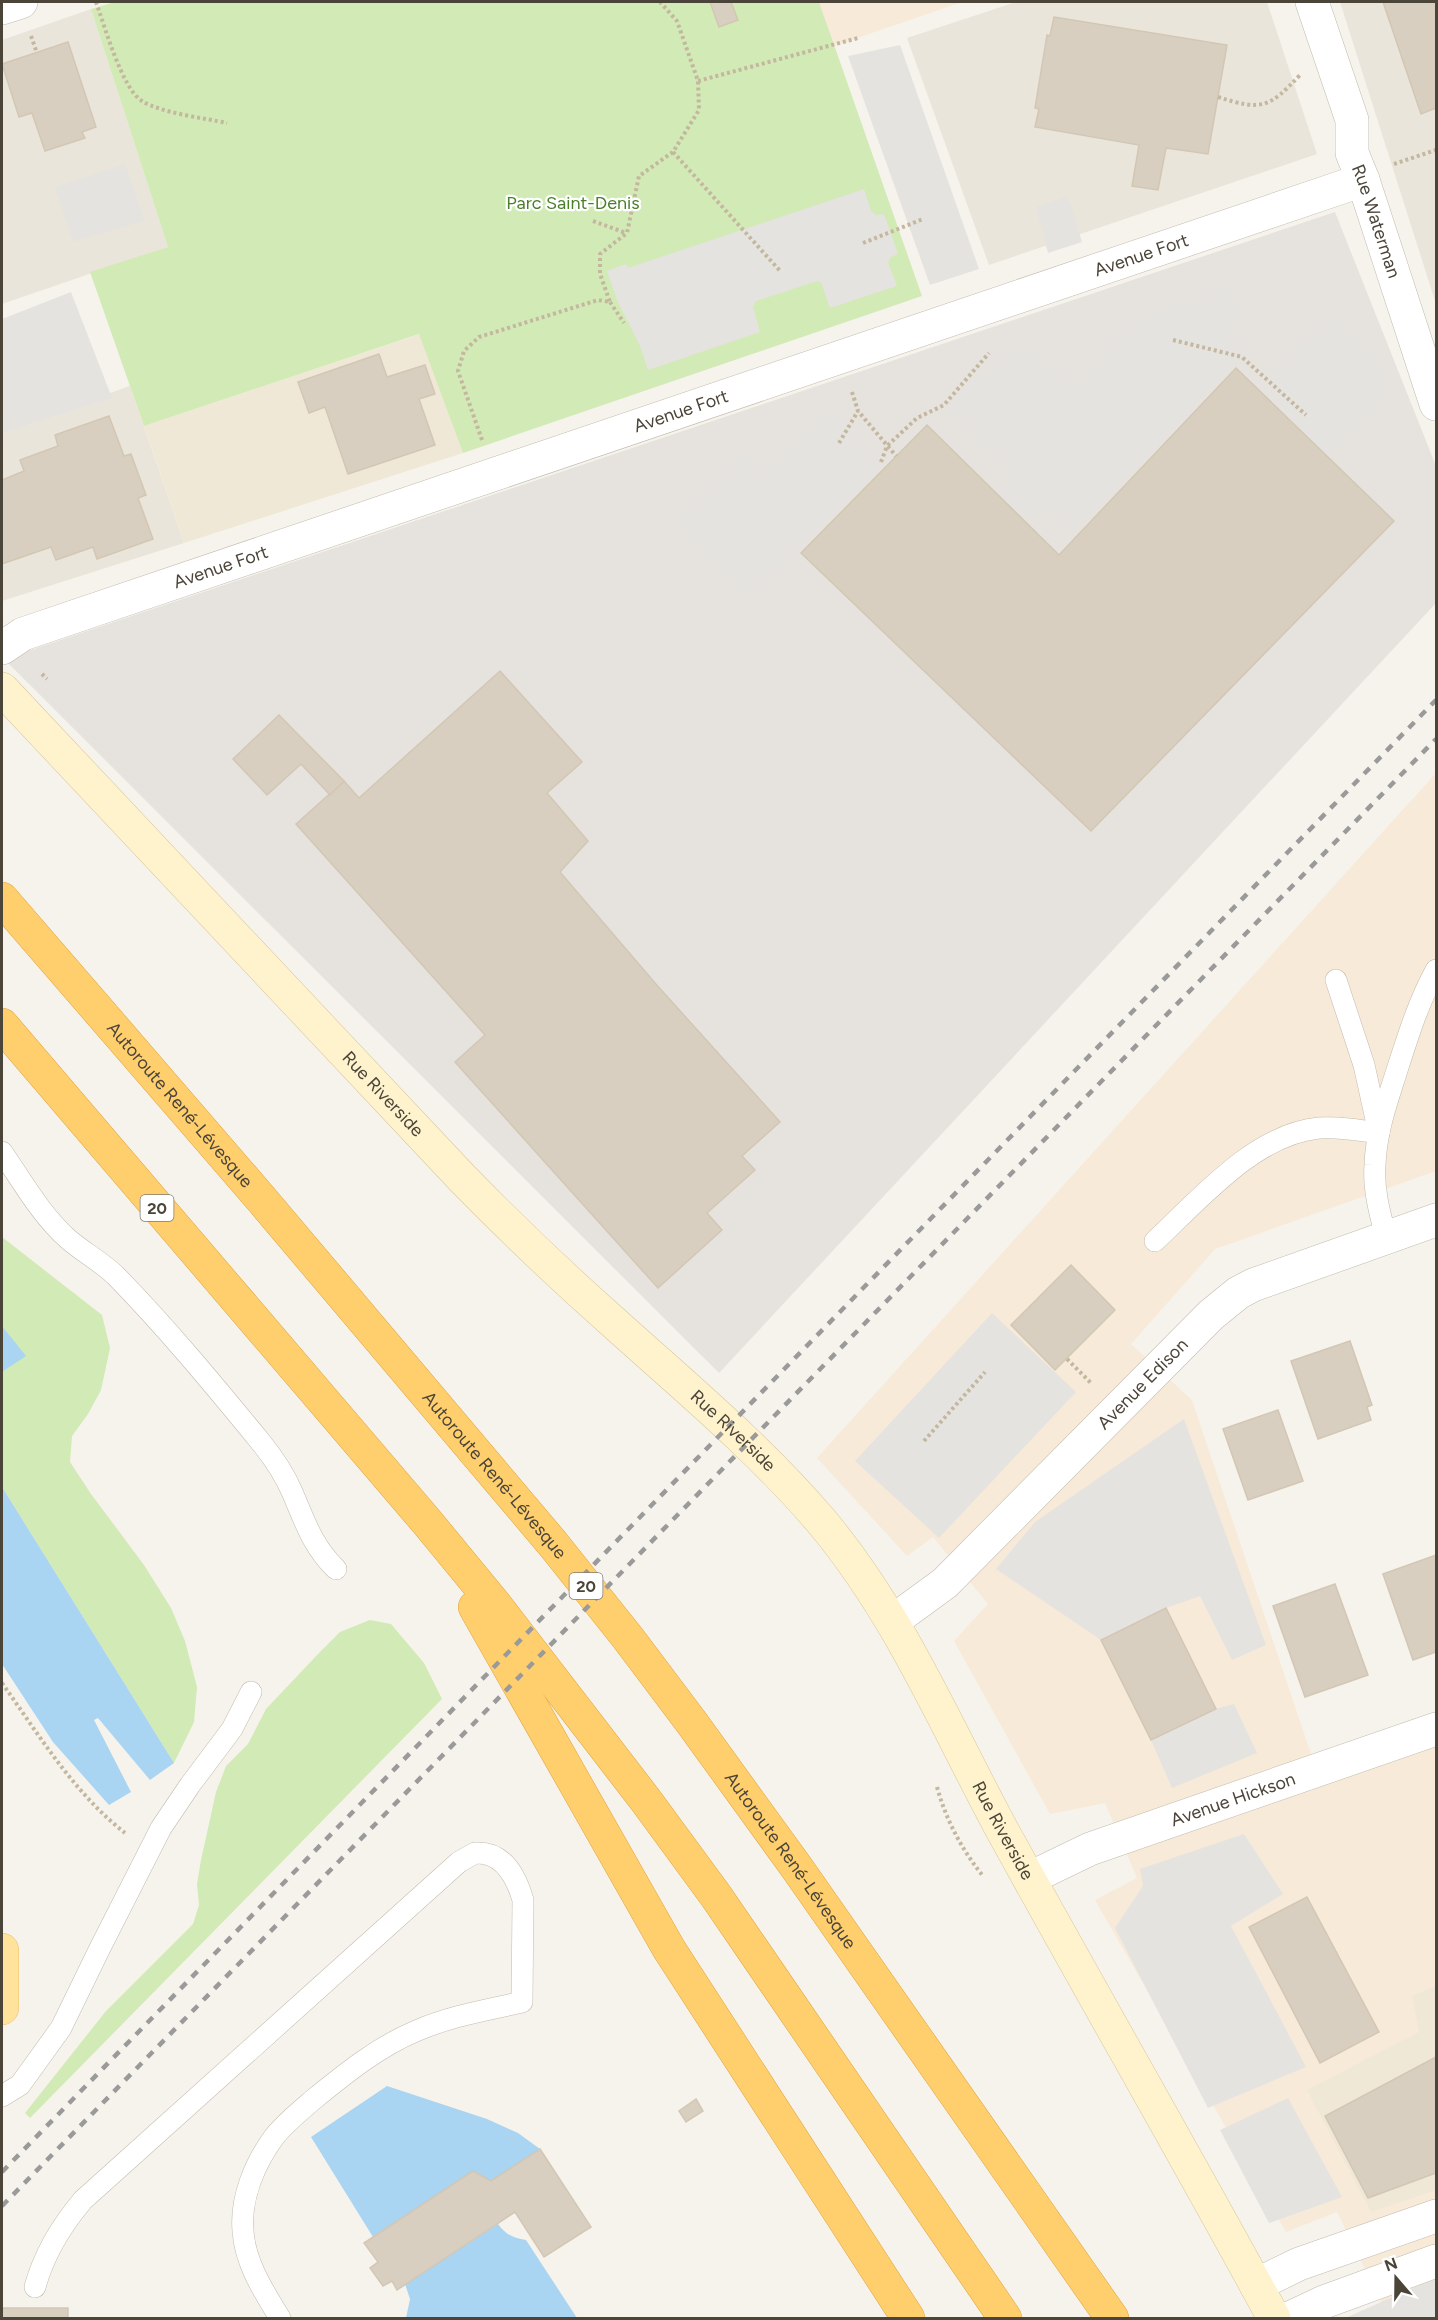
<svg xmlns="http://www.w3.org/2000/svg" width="1438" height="2320" font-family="Figtree,sans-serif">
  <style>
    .residential { fill: #eae5da }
    .commercial { fill: #f7ead8 }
    .industrial { fill: #e6e2dd }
    .education { fill: #efe8d6 }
    .green { fill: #d2eab5 }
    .parking { fill: #e5e3e0 }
    .water { fill: #a9d4f2 }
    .building { fill: #d8cfc1; stroke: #d3c7b4; stroke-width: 1.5 }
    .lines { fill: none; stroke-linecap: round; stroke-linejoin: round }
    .lane-casing { stroke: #c2bbae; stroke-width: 22 }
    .street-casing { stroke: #c2bbae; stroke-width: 34 }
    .secondary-casing { stroke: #d6c79b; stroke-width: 34 }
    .primary-casing { stroke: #e6c16a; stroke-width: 34 }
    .highway-casing { stroke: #e0a43c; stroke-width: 34 }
    .path { stroke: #c4b79f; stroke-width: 4; stroke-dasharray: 3 3; stroke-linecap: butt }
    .lane { stroke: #fff; stroke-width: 21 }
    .street { stroke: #fff; stroke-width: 33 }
    .secondary { stroke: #fff3cd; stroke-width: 33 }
    .primary { stroke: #ffe39c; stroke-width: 33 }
    .highway { stroke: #ffcf6e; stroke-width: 33 }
    .rail { stroke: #9a9a9a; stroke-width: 4.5; stroke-dasharray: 8 8; stroke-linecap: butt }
    .labels { text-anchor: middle; stroke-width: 4.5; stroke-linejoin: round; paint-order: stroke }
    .shield { fill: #fff; stroke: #817c74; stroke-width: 1.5 }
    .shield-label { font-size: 16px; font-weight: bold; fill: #4b4439 }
    .park-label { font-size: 18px; fill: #4a7f2a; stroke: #fff }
    .street-label { font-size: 18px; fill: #4b4439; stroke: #fff }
  </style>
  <rect width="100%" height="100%" fill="#f6f3ec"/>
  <g class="residential">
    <path d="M1016,2h251l50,152 -328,111 -82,-227z"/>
    <path d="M1340,2h96v302z"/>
    <path d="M91,9l77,238 -166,57v-264z"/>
    <path d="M130,386l54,157 -182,58v-170z"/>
  </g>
  <g class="commercial">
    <path d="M819,2h143l-128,44z"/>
    <path d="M1436,773v398l-221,78 -84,95 61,56 123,366 121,-42v594l-50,-6 -49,-100 -51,20 -191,-332 42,-22 -32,-75 -55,11 -96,-173 34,-37 -55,-67 -26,19 -90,-98z"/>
  </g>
  <path class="industrial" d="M1335,212l101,254v137l-717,770 -715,-714z"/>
  <g class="education">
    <path d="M420,334l43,119 -279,90 -40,-117z"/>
    <path d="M1436,1986v204l-65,22 -64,-122 112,-58 -7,-36z"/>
  </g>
  <g class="green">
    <path d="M115,2h704l103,294 -459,157 -44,-119 -275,92 -54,-154 78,-25 -77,-238z"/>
    <path d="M2,1237l100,78 8,33 -9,42 -13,24 -16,22 -2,26 21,32 53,71 27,43 14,33 12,46 -3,35 -20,41 -172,-276v-115l23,-16 -23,-30z"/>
    <path d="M370,1620l21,4 33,39 18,36 -412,419 -5,-5 81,-102 87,-87 6,-19 -2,-21 4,-24 15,-68 10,-26 22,-22 18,-35 53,-56 21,-21z"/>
  </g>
  <g class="parking">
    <path d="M900,45l79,224 -49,16 -82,-229z"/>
    <path d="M125,164l20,57 -72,21 -18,-55z"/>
    <path d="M864,189l7,22 5,4 8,-1 14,40 -7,3 -3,5 9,24 -67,22 -9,-26 -4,-1 -61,20 -3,6 7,25 -112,38 -8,-24 -23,-46 -10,-29 19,-7 2,4z"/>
    <path d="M1068,196l14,46 -34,11 -12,-46z"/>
    <path d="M1217,282l28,30 -13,12 -3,8 2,6 14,16 -172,177 -24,-24 -12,2 -12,11 -28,-26 14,-14 1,-7 -65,-66 17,-18 3,-5 44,-29 14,-14 41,41 11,1 64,-66 60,-20z"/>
    <path d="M71,292l41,106 -110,35v-114z"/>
    <path d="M1333,316l41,39 15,41 -63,58 -48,-47 4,-6 -18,-17z"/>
    <path d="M828,407l56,58 -137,130 -71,-71 69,-70 22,21z"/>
    <path d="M992,1313l84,79 -137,146 -84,-77z"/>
    <path d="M1184,1419l82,226 -34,15 -32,-64 -34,12 -65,32 -105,-71 39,-47z"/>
    <path d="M1234,1704l23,49 -85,35 -21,-48 65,-31z"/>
    <path d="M1244,1834l39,60 -52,32 75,141 -98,41 -93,-180 28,-42 -3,-17z"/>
    <path d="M1288,2098l54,99 -73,26 -49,-93z"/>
    <path d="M1436,2278v40h-91z"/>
  </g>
  <g class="water">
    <path d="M2,1326l24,30 -24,16z"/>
    <path d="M2,1487l172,276 -24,17 -52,-62 -4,2 37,72 -22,13 -56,-63 -51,-78z"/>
    <path d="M387,2086l100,33 31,14 22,16 -49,32 -18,-10 -100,66 -62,-100z"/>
    <path d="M498,2224c8,11 15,14 28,16l51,78h-171l4,-19 -5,-15z"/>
  </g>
  <g class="building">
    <path d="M710,2h21l7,18 -19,7z"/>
    <path d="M1383,2h53v106l-15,6z"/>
    <path d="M1054,17l173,28 -19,109 -42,-6 -8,42 -26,-4 7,-41 -104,-18 4,-18 -4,-1 12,-73 3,1z"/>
    <path d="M68,42l28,85 -14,5 3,6 -40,13 -13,-38 -13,4 -17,-53z"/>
    <path d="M379,354l8,23 38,-12 10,29 -16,5 16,46 -87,29 -23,-67 -16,6 -11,-31z"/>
    <path d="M1236,368l158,153 -303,310 -290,-278 126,-128 132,130z"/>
    <path d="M109,416l15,40 7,-2 15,41 -8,3 15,41 -56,20 -4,-12 -37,13 -5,-13 -49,17v-84l22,-9 -4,-11 38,-14 -3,-11z"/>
    <path d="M500,671l82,91 -35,31 41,48 -28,31 95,111 125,139 -38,34 13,14 -48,43 15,17 -64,58 -203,-226 30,-27 -189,-211 48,-43 15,17z"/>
    <path d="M279,715l65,66 -14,14 -29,-31 -34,31 -34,-36z"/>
    <path d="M1071,1265l44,45 -60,60 -44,-45z"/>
    <path d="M1350,1341l22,64 -5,2 4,13 -53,19 -27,-78z"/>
    <path d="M1278,1410l25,71 -55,19 -25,-71z"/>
    <path d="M1436,1555v97l-23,8 -30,-86z"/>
    <path d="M1335,1584l33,91 -63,22 -32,-91z"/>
    <path d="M1166,1608l50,101 -65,31 -50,-100z"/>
    <path d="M1307,1897l72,135 -59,31 -71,-136z"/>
    <path d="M1436,2057v116l-68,25 -43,-82z"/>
    <path d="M696,2099l7,12 -17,11 -7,-11z"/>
    <path d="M540,2149l51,78 -47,30 -29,-45 -118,78 -5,-9 -9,5 -13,-18 8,-6 -14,-19 109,-72 18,10z"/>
    <rect x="2" y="2308" width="66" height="10"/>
  </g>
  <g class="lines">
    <defs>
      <g id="lane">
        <path d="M2,1152c20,29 39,63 66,87 15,13 32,22 47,36 51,52 98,109 144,165 14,17 26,35 34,54 12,28 20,53 43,75"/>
        <path d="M1386,1237c-6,-23 -13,-48 -11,-72 1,-34 13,-66 23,-98 11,-34 21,-66 38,-97"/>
        <path d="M1155,1241c45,-42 100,-107 164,-113 21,-1 40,2 60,5l-15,-68 -28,-85"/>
        <path d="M2,2096l18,-11 41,-57 39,-80 61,-120 29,-43 42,-56 19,-37"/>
        <path d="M35,2287c9,-33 26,-61 48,-87l376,-338 16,-9c28,-2 41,23 48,47l-1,102c-35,8 -72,14 -106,29 -38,16 -70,42 -102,68 -14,12 -29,24 -40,38 -19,26 -34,61 -31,94 2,32 21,61 37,87"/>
      </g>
      <g id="street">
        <path id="s1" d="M1312,2l40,118v33l11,27 73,224"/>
        <path d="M2,8l19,-6"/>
        <path id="s2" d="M2,648l21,-14 1340,-454"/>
        <path id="s3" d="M893,1621l52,-38 266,-268 27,-22 15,-8 183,-65"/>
        <path id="s4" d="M1030,1878l60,-29 346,-120"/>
        <path d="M1256,2285l43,-21 137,-48"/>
        <path d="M1290,2318l34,-16 112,-41"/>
      </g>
      <g id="secondary">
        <path id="s5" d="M2,689l461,490c48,49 97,96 149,142 72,65 147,127 210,201 77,92 123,202 179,306 90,164 184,326 273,490"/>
      </g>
      <path id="primary" d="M2,1950v58"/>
      <g id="highway">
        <path id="s6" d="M2,899l261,302 290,343 75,94 64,85 105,145 315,450"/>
        <path d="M2,1025l425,497 70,85 150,195 69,94 289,422"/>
        <path d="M475,1607l194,342 239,369"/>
      </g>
    </defs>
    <use href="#lane" class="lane-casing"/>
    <use href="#street" class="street-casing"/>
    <use href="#secondary" class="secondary-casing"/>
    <use href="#primary" class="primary-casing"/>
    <use href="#highway" class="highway-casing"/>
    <g class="path">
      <path d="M96,2c8,22 26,87 46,99 19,12 62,17 85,22"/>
      <path d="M31,36l6,17"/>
      <path d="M698,81l160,-43"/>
      <path d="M1218,97c44,14 51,11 82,-22"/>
      <path d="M673,152l108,120"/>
      <path d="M1394,164l42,-14"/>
      <path d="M593,221l33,12"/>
      <path d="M863,243l60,-24"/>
      <path d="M610,302l14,21"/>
      <path d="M1173,340l69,17 64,58"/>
      <path d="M852,392l6,19 38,45"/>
      <path d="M482,440l-24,-69 6,-20 15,-14 119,-37 12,2 -10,-28v-20l27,-21 12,-57 34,-24 26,-42 -1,-29 -21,-60 -17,-19"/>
      <path d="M839,443l19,-32"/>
      <path d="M881,462l6,-16 30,-28 27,-13 45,-52"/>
      <path d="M42,674l5,5"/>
      <path d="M1067,1359l25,25"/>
      <path d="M924,1441l61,-69"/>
      <path d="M2,1683c37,52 72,110 123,150"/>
      <path d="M937,1787c9,33 25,63 46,89"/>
    </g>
    <use href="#lane" class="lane"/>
    <use href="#street" class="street"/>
    <use href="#secondary" class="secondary"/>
    <use href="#primary" class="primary"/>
    <use href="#highway" class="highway"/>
    <g class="rail">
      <path d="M2,2172l1434,-1472"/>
      <path d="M2,2206l1434,-1467"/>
    </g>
  </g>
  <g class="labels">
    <g class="shield">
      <rect x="140.5" y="1195" width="33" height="26" rx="4.5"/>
      <rect x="569.5" y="1573" width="33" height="26" rx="4.5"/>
    </g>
    <g class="shield-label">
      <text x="157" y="1214">20</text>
      <text x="586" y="1592">20</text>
    </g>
    <g class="park-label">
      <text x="573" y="209">Parc Saint-Denis</text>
    </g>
    <g class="street-label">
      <text dy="6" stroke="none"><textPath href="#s1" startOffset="230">Rue Waterman</textPath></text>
      <text dy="6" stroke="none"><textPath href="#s2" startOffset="1206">Avenue Fort</textPath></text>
      <text dy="6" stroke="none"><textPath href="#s2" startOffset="720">Avenue Fort</textPath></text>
      <text dy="6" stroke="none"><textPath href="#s2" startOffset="234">Avenue Fort</textPath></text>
      <text dy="6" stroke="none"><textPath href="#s5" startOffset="556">Rue Riverside</textPath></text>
      <text dy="6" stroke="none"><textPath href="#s6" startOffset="272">Autoroute René-Lévesque</textPath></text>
      <text dy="6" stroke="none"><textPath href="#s3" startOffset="345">Avenue Edison</textPath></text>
      <text dy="6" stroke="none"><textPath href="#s5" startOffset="1042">Rue Riverside</textPath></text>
      <text dy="6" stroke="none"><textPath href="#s6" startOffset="758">Autoroute René-Lévesque</textPath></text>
      <text dy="6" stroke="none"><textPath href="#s4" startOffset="218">Avenue Hickson</textPath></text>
      <text dy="6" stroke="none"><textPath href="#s5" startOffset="1528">Rue Riverside</textPath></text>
      <text dy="6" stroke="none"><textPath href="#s6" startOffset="1244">Autoroute René-Lévesque</textPath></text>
    </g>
  </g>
  <rect width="1438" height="2320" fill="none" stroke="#4b4439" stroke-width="6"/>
  <g transform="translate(1396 2278) rotate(340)" stroke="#ffffff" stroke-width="4.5" paint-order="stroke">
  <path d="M0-4.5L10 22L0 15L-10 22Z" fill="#4b4439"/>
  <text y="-9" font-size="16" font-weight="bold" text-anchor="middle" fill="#4b4439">N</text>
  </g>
</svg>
